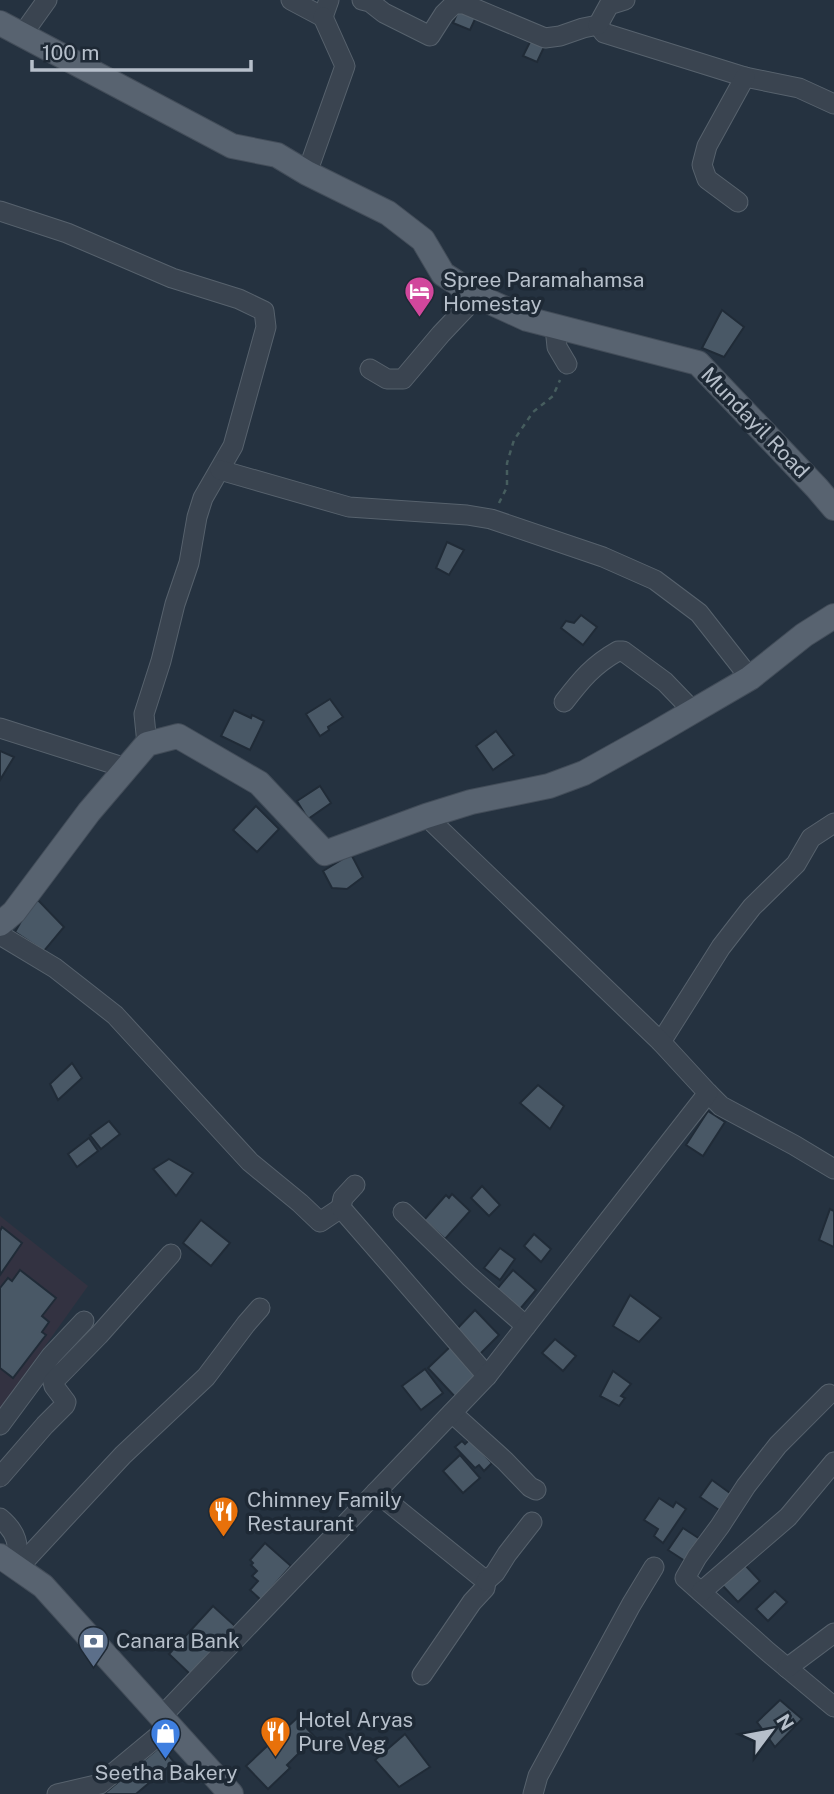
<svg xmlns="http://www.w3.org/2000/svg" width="834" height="1794" font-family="'Public Sans',sans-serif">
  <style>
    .medical { fill: #333241 }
    .building { fill: #495866; stroke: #202b37; stroke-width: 2 }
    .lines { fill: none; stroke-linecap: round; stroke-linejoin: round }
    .minor-casing { stroke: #57626d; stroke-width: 21 }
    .major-casing { stroke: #434d59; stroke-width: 26 }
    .path { stroke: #465d5e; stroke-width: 2.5; stroke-dasharray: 5 5; stroke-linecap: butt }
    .minor { stroke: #3a4450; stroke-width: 19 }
    .major { stroke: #586370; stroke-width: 24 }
    .labels { text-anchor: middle; stroke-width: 7; stroke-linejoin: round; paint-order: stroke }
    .poi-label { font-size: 21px; fill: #b6bfca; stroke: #1e2935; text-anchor: start }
    .street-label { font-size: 21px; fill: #b6bfca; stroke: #1e2935 }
  </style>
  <rect width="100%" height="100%" fill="#253240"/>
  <path class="medical" d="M0,1216l88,70 -88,123z"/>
  <g class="building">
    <path d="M459,9l17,8 -6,13 -17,-7z"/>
    <path d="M532,38l13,7 -8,17 -14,-6z"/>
    <path d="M722,310l22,17 -20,30 -22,-9z"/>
    <path d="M447,542l17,8 -15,25 -13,-7z"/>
    <path d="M581,615l16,12 -14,18 -22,-17 5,-7 8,2z"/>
    <path d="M330,699l13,18 -15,10 1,3 -9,6 -14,-22z"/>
    <path d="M234,710l17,8 1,-3 12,6 -14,29 -29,-14z"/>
    <path d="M496,731l18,24 -21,15 -17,-24z"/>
    <path d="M0,751l14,6 -14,23z"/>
    <path d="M320,786l11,17 -23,16 -11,-18z"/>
    <path d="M256,806l23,23 -22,23 -24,-22z"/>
    <path d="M351,854l12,23 -16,12 -15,-1 -9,-17z"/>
    <path d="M35,897l29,30 -20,24 -29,-19z"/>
    <path d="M72,1063l10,15 -24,22 -8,-16z"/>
    <path d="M538,1085l26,21 -14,23 -30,-26z"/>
    <path d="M708,1111l17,11 -22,34 -17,-11z"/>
    <path d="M109,1121l11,13 -19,15 -11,-14z"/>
    <path d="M89,1138l9,13 -21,16 -9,-13z"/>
    <path d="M169,1159l24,14 -17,23 -23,-27z"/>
    <path d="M482,1186l18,19 -11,11 -18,-18z"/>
    <path d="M452,1194l18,17 -25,28 -21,-19 22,-25 3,3z"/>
    <path d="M830,1209l4,2v36l-15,-7z"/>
    <path d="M201,1220l29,23 -19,23 -28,-23z"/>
    <path d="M2,1227l20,16 -22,32v-44z"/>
    <path d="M534,1234l17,15 -10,13 -17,-16z"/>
    <path d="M500,1248l15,11 -15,21 -16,-12z"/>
    <path d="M20,1270l36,28 -14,18 7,6 -7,10 4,3 -33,43 -13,-10v-80l8,-10 4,3z"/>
    <path d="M513,1270l23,20 -16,19 -23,-20z"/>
    <path d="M630,1295l31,23 -22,24 -26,-16z"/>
    <path d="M475,1310l24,25 -21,21 -24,-24z"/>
    <path d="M555,1339l21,17 -13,15 -21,-18z"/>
    <path d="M452,1345l30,32 -23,24 -31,-33z"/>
    <path d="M425,1369l18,24 -22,17 -19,-24z"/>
    <path d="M613,1371l18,13 -10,12 4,2 -6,8 -19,-10z"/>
    <path d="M470,1439l22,24 -8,8 -5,-6 -4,3 -20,-21 7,-6 3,3z"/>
    <path d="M460,1455l20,23 -17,15 -20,-22z"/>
    <path d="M712,1480l22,16 -12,16 -22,-15z"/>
    <path d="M659,1498l14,9 3,-5 10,7 -23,34 -9,-7 4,-7 -14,-9z"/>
    <path d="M683,1528l20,13 -15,22 -20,-13z"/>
    <path d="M265,1543l26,23 -30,34 -11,-10 8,-9 -6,-5 5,-5 -6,-6 2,-2 -3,-3z"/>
    <path d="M744,1564l16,17 -22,21 -16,-17z"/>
    <path d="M775,1591l12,11 -19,19 -12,-12z"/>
    <path d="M213,1606l22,20 -45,48 -21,-20z"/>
    <path d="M780,1700l22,19 -27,28 -18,-25z"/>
    <path d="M297,1718l18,19 -28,28 3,3 -22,21 -22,-23z"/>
    <path d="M405,1734l25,33 -31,20 -24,-27z"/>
    <path d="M161,1746l13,16 -38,32h-31v-1z"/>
  </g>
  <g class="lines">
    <defs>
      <g id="minor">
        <path d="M291,0l32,17 6,-17"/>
        <path d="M362,0l8,2 14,11 46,23 14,-22 10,-10h10l81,34 15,-2 23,-8 15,-3 6,8 141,44 54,11 35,16"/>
        <path d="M598,25l11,-20 16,-5"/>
        <path d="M22,35l25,-35"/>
        <path d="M307,173l38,-107 -22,-49"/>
        <path d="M738,202l-31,-23 -5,-14 5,-19 38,-69"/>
        <path d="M0,211l67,22 105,45 67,21 25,12 2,16 -33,119 -30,52 -6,19 -8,46 -14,41 -14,57 -17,53 3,30"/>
        <path d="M555,327l2,20 10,17"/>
        <path d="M370,369l17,10h16l38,-45 36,-38"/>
        <path d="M220,470l129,37 118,8 24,4 112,38 52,23 44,33 51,65"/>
        <path d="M564,702c17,-22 29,-37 54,-51h5l42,31 28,29"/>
        <path d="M0,728l126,40"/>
        <path d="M0,935l55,33 60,47 135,147 50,41 20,19 21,-14"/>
        <path d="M661,1042l60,-95 31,-40 44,-43 15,-26 23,-15"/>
        <path d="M708,1093l13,13 73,39 40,24"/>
        <path d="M355,1185l-12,13 -2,10 146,168"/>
        <path d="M403,1212l66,64 57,50"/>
        <path d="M829,1394l-51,51 -32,41 -26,40 -23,31 -12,21 82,73 67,56"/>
        <path d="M452,1413l53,48 25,26 6,3"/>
        <path d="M0,1425l51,-69 33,-35"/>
        <path d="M0,1477l45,-52 20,-20 1,-3 -12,-16 -1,-4 46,-47 72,-81"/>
        <path d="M376,1492l110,89 -1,7 -13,14 -50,73"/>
        <path d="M0,1518c19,16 18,27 18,50"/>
        <path d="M18,1568l105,-113 83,-78 40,-53 14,-16"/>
        <path d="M486,1581l9,-8 12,-19 25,-32"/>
        <path d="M701,1592l87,-75 46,-55"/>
        <path d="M787,1668l47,-35"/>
        <path d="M162,1716l325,-340 221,-283 -47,-51 -235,-226"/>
        <path d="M57,1794l43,-10 70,-58"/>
        <path d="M533,1794l5,-18 93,-171 23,-38"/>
      </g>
      <g id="major">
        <path d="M0,23l232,123 45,9 30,18 81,40 35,27 20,34 34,22 50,23 171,44 119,125 17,20"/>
        <path d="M0,924l14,-12 75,-100 58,-68 31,-8 81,47 66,70 101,-37 45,-14 78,-16 35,-13 70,-39 96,-56 54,-43 30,-19"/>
        <path d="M0,1556l43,30 188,208"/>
      </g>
    </defs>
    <use href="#minor" class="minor-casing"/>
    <use href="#major" class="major-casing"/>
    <path class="path" d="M499,503l8,-16v-24l7,-23 19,-28 20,-16 7,-16"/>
    <use href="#minor" class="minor"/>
    <use href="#major" class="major"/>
  </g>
  <defs>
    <symbol id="hotel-pin" viewBox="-11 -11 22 30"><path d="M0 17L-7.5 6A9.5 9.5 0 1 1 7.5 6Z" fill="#d1479c" stroke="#1e2935"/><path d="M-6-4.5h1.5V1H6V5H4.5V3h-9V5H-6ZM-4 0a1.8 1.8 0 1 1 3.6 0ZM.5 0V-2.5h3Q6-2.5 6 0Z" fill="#fff"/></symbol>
    <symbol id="restaurant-pin" viewBox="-11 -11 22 30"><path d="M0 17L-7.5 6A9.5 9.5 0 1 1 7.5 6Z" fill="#e8710a" stroke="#1e2935"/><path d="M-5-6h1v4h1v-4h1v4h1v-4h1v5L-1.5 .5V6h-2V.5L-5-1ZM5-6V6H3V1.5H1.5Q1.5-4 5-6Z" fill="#fff"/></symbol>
    <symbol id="bank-pin" viewBox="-11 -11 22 30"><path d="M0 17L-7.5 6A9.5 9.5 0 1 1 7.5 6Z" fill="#5c6f8a" stroke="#1e2935"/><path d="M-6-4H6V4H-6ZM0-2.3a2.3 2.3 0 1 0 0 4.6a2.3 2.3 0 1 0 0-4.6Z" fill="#fff"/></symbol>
    <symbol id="shop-pin" viewBox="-11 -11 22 30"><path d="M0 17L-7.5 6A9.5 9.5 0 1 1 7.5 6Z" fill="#3f7fe0" stroke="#1e2935"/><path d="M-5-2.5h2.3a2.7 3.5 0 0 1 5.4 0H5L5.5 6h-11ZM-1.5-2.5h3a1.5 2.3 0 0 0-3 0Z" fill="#fff"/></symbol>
  </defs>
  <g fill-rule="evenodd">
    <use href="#hotel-pin" x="402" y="274" width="35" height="47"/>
    <use href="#restaurant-pin" x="206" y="1494" width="35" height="47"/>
    <use href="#bank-pin" x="76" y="1624" width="35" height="47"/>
    <use href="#restaurant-pin" x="258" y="1714" width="35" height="47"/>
    <use href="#shop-pin" x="148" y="1716" width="35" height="47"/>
  </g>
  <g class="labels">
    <g class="poi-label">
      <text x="443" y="287">Spree Paramahamsa<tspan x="443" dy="24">Homestay</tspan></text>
      <text x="247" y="1507">Chimney Family<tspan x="247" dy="24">Restaurant</tspan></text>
      <text x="116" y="1648">Canara Bank</text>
      <text x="298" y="1727">Hotel Aryas<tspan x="298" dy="24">Pure Veg</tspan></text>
      <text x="166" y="1780" text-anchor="middle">Seetha Bakery</text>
    </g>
    <g class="street-label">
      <text transform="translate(755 423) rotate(46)" y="7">Mundayil Road</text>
    </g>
  </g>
  <g transform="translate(771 1731) rotate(58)" stroke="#1e2935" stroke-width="5" paint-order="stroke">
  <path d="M0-5L12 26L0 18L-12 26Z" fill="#b6bfca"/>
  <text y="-10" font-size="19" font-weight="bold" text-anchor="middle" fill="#b6bfca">N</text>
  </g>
  <path d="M32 60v10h219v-10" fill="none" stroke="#b6bfca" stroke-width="3.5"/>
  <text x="42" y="60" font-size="21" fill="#b6bfca" stroke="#1e2935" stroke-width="5" paint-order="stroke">100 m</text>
</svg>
